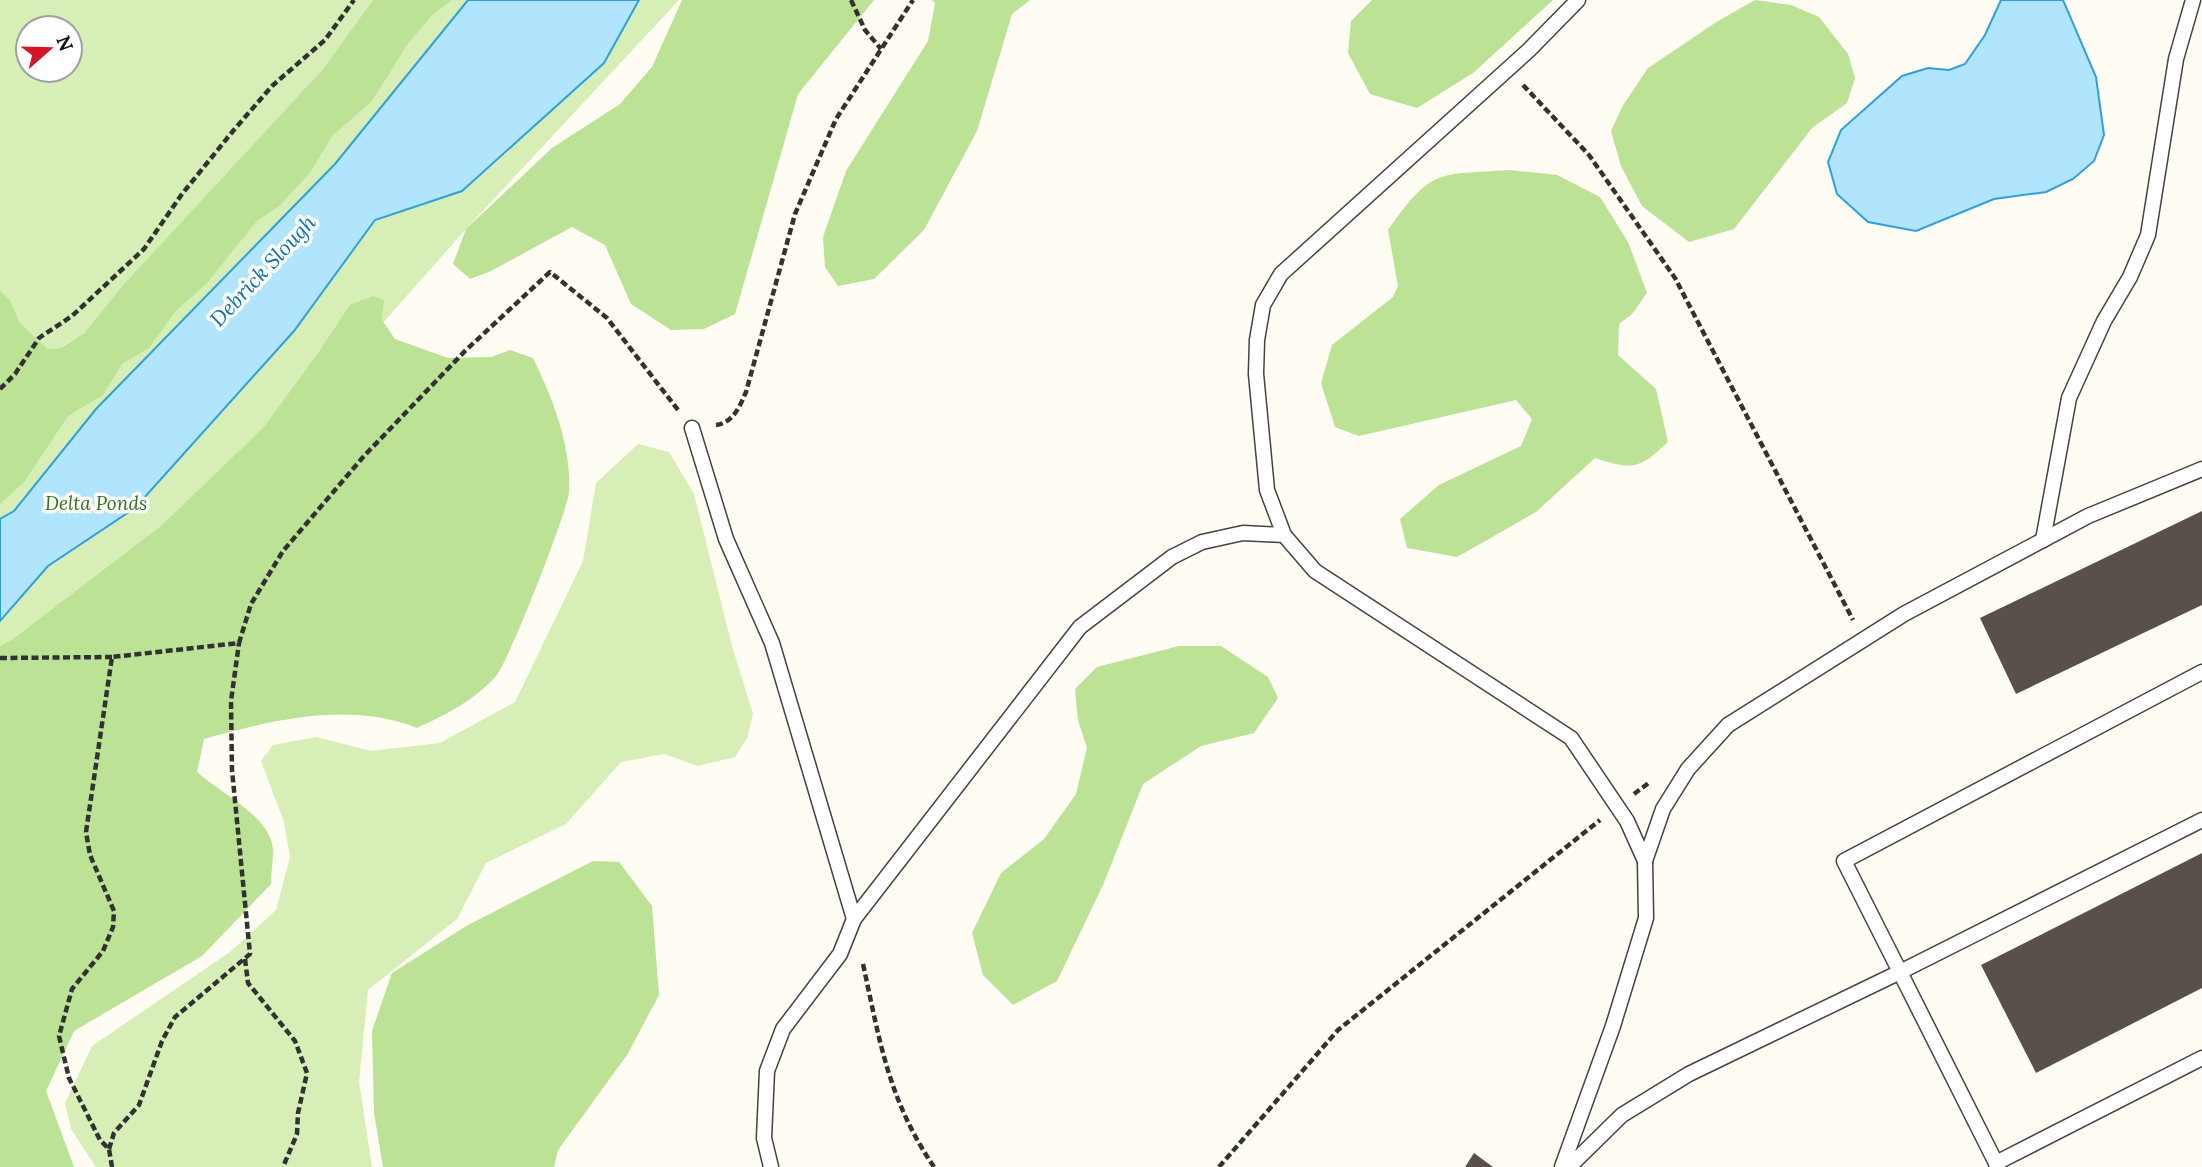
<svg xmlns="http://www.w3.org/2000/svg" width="2202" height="1167" font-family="Lora,serif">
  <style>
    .green { fill: #d7efb7; fill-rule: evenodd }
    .forest { fill: #bbe295 }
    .water { fill: #b1e4fd; stroke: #309fdd; stroke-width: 2 }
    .building { fill: #5a504b }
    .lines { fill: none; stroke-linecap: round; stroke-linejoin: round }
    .service-casing { stroke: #434343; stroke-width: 17 }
    .path { stroke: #323232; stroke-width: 4.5; stroke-dasharray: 7 3.5; stroke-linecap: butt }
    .service { stroke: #fff; stroke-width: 14 }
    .labels { text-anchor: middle; stroke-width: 7; stroke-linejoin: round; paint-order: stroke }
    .park-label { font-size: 19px; font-style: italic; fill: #2e7117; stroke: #fff }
    .water-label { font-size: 21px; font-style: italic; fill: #0970b3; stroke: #fff }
  </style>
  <rect width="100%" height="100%" fill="#fffcf3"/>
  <g class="green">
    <path d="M0,0h373l-51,70 -198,214 -40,49 -24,15 -12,1 -28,-26 -10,-23 -10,-10zM28,28h42v42h-42z"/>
    <path d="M421,0h258l-213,229 -326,368 -140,135v-272z"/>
    <path d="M638,444l31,8 25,42 38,152 21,68 -6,24 -12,19 -37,9 -34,-12 -43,8 -55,62 -80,39 -29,56 -89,71 -9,92 13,85h-276l-25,-38 -6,-26 27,-57 138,-94 46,-42 14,-53 -6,-35 -23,-61 12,-16 43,-8 55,14 69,-8 75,-41 68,-141 13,-78z"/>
  </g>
  <g class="forest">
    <path d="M373,0h79l-21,16 -24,29 -35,56 -40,35 -22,37 -31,33 -23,16 -49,61 -31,28 -27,37 -27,16 -19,31 -35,21 -44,66 -24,22v-214l10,10 10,23 28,26 13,-1 23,-15 40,-49 198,-214z"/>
    <path d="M682,0h192l-76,94 -63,220 -31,15 -33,1 -40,-26 -26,-59 -33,-18 -81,44 -21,8 -17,-15 13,-35 86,-81 68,-44 32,-37z"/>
    <path d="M932,0h98l-18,14 -35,117 -53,99 -50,49 -36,7 -13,-19 -2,-30 23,-66 82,-130 7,-38z"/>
    <path d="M1372,0h181l-80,73 -56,35 -47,-14 -22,-41 3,-32z"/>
    <path d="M1755,0l36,5 28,12 29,37 7,24 -8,25 -35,25 -78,101 -45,13 -47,-36 -21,-40 -10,-35 11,-24 26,-39 70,-47z"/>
    <path d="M1509,170l48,5 43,22 28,45 19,51 -15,21 -13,10 -1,31 38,34 12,53c-30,28 -35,28 -73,16l-59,54 -79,45 -50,-9 -7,-29 39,-34 82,-39 11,-27 -16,-19 -157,36 -24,-9 -14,-44 11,-38 61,-48 5,-11 -10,-56c44,-62 48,-55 121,-60z"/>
    <path d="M373,296l11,4 -2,20 13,19 53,19 43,-1 19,-7 23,8c19,39 39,89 36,134 -1,18 -61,171 -73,184 -21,24 -51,39 -79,52 -67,-27 -146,-8 -213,11l-7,33c24,22 74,44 76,78 0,11 -2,23 -2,34l-69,72 -128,75 -28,60 28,76h-74v-521l13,-7 148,-113 103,-99 54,-74 32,-48z"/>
    <path d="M1179,646h42l47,31 10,21 -24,35 -53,13 -58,38 -40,101 -46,96 -44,24 -30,-30 -11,-42 29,-60 43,-34 32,-45 11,-46 -9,-28 -3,-31 22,-22z"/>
    <path d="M593,861l26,1 33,44 7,89 -32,60 -69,95 -4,17h-171l-9,-54 -2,-82 20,-58 76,-48z"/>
  </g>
  <g class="water">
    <path d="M468,0h171l-35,63 -142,128 -87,29 -81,111 -159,177 -87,58 -48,55v-102l14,-8 82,-102 239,-245z"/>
    <path d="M2001,0h62l33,77 8,58 -10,26 -21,18 -27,13 -52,7 -78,32 -48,-9 -31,-28 -9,-32 13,-32 61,-54 26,-8 21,2 16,-6 20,-29z"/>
  </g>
  <g class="building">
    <path d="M2202,511v94l-186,89 -36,-76z"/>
    <path d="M2202,853v135l-166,85 -55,-108z"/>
    <path d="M1474,1153l19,14h-28z"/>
  </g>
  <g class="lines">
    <defs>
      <g id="service">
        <path d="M692,428l34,111 46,104 82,276 -14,35 -57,75 -16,42 -3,67 7,29"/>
        <path d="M2043,540l26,-142 35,-77 26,-44 18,-42 28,-176 17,-59"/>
        <path d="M1645,861l18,-52 25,-40 40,-44 176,-111 184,-98 114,-47"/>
        <path d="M854,919l226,-292 92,-70 30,-15 41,-9 41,2"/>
        <path d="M1996,1163l-96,-191 302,-152"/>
        <path d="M1562,1167l51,-141 33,-108 -1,-57 -18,-40 -56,-83 -256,-167 -31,-36 -17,-45 -11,-116 1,-34 6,-35 18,-31 248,-224 49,-50"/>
        <path d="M1569,1167l53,-52 67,-41 211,-102 -56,-111 358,-189"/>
        <path d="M1998,1167l-2,-4 206,-105"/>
      </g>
    </defs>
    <use href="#service" class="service-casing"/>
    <g class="path">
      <path d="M851,0l14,30 16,19"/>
      <path d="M1523,85l66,70 86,123 178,342"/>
      <path d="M0,389l15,-15 24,-36 33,-22 72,-67 38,-55 51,-63 39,-45 53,-46 29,-40"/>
      <path d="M716,425c17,-2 24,-19 30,-33l49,-178 41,-95 77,-119"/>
      <path d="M0,658l112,-1"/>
      <path d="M1634,794l16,-12"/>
      <path d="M245,959l3,24 47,58 12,32 -9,40 -1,21 -14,33"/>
      <path d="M863,964c17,78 25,135 71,203"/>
      <path d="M109,1149l5,-16 25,-28 23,-64 13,-24 75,-63 -18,-184 -1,-69 8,-58"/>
      <path d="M112,1167l-3,-18 -9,-9 -31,-62 -10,-42 13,-47 31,-38 10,-24 1,-16 -24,-56 -4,-23 26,-175 127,-14 12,-39 32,-53 81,-95 101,-105 85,-79 57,46 71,92"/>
      <path d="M1219,1167l119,-137 262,-210"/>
    </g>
    <use href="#service" class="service"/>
  </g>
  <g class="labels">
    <g class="park-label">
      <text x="96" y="510">Delta Ponds</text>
    </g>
    <g class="water-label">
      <text transform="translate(263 271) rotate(-47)" y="7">Debrick Slough</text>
    </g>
  </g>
  <g transform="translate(49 49) rotate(70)"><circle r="33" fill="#ffffff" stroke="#9f9f9f" stroke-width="2"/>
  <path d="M0-5L12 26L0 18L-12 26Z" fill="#d21627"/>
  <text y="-10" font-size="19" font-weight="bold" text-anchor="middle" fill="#101010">N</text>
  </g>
</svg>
